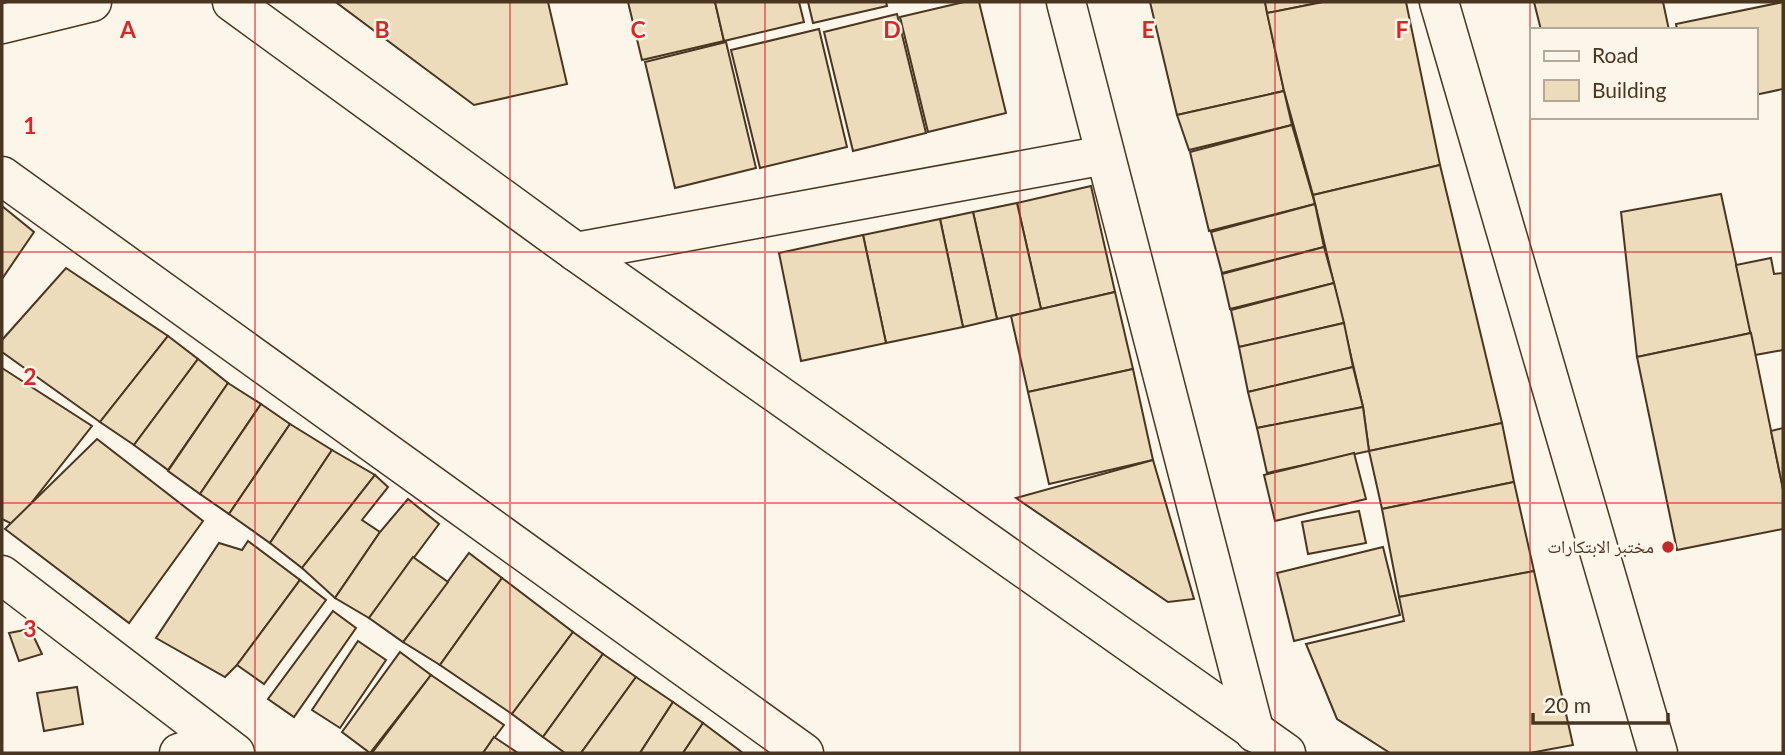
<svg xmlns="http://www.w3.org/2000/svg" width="1785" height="755" font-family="Lato,'Noto Naskh Arabic',sans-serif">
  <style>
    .building { fill: #ecdcbc; stroke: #4a3520; stroke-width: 2 }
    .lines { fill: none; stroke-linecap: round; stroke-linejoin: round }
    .minor-casing { stroke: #4a3520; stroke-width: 41 }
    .minor { stroke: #fbf6e9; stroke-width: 38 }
    .grid { fill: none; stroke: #d62828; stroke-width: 2; stroke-opacity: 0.55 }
    .poi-dot { fill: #c62828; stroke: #fbf6e9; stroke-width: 2.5 }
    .labels { text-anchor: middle; stroke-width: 5; stroke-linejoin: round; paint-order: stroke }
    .poi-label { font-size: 18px; fill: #4a3520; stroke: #fbf6e9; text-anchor: end }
    .grid-label { font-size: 23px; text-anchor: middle; font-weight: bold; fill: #d62828; stroke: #fbf6e9; stroke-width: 5; stroke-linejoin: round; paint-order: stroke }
  </style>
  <rect width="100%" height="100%" fill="#fbf6e9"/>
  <g class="building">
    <path d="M342,2h206l19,82 -93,21 -137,-102z"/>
    <path d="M628,2h87l9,39 -82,19z"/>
    <path d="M715,2h84l5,20 -80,19z"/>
    <path d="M808,2h78l1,4 -74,17z"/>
    <path d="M964,2h15l27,111 -78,19 -28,-115z"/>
    <path d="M1150,2h115l19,89 -107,24z"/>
    <path d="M1265,2h58l-56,11z"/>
    <path d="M1323,2h83l34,163 -127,30 -29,-104 -17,-78z"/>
    <path d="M1534,2h129l6,28h-128z"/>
    <path d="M1783,2v87l-28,6v-65h-78l-1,-6z"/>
    <path d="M897,14l29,119 -73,18 -29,-119z"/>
    <path d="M819,29l28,118 -87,21 -29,-118z"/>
    <path d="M726,42l30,126 -81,20 -30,-126z"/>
    <path d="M1284,91l8,34 -103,25 -12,-35z"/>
    <path d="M1292,125l23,79 -106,27 -19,-79z"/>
    <path d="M1440,165l62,258 -133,28 -6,-44 -50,-212z"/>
    <path d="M1091,186l24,106 -74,17 -24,-106z"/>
    <path d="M1721,194l30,139 -114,24 -16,-145z"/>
    <path d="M1017,203l24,106 -44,10 -24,-107z"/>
    <path d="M1315,204l9,43 -102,26 -11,-41z"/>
    <path d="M2,206l32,26 -32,47z"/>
    <path d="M973,212l24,107 -34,8 -23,-108z"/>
    <path d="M940,219l23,108 -77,16 -23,-108z"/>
    <path d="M863,235l23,108 -85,18 -22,-108z"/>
    <path d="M1324,247l10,36 -104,26 -8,-35z"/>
    <path d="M1771,258l3,16 9,-1v77l-28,5 -19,-90z"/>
    <path d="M66,268l102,68 -68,86 -98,-70v-12z"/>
    <path d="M1334,283l10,40 -105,24 -8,-37z"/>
    <path d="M1115,292l18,77 -105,23 -17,-76z"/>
    <path d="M1344,323l9,44 -105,25 -9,-45z"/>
    <path d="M1751,333l32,156v40l-106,21 -40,-193z"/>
    <path d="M168,336l30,23 -64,86 -34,-23z"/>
    <path d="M198,359l30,24 -60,87 -34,-25z"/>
    <path d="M1353,367l10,40 -106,21 -9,-36z"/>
    <path d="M2,368l90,58 -78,99 -12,-6z"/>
    <path d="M1133,369l20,91 -104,24 -21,-92z"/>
    <path d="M228,383l33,21 -61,90 -32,-23z"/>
    <path d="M261,404l29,20 -61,90 -29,-20z"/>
    <path d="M1363,407l6,44 -102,22 -10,-45z"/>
    <path d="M1502,423l12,59 -132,27 -13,-58z"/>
    <path d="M290,424l42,26 -62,93 -41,-29z"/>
    <path d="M1783,428v61l-12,-58z"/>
    <path d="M97,439l106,82 -74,102 -124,-94z"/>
    <path d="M332,450l43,25 -73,93 -32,-25z"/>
    <path d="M1354,453l12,46 -91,22 -11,-46z"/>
    <path d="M1153,460l41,139 -26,3 -152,-104z"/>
    <path d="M375,475l13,12 -26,33 18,12 -45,66 -33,-30z"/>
    <path d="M1514,482l20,89 -135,26 -17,-88z"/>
    <path d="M408,499l31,25 -70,94 -34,-20 45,-66z"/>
    <path d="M1359,511l7,32 -58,11 -6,-32z"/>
    <path d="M248,541l52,39 -63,85 -12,12 -69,-39 63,-95 23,7z"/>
    <path d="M1383,547l17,68 -106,26 -17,-68z"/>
    <path d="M469,553l33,25 -62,87 -37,-23z"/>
    <path d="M413,557l35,25 -45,60 -34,-24z"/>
    <path d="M1534,571l39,174 -43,8h-140l-53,-34 -31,-75 98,-23 -5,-24z"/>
    <path d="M502,578l71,54 -61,82 -72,-49z"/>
    <path d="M300,580l26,20 -62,84 -27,-19z"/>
    <path d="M333,611l23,17 -62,89 -26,-18z"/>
    <path d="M30,629l12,25 -23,7 -10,-28z"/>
    <path d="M573,632l30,22 -60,83 -31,-23z"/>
    <path d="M358,641l28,19 -46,68 -28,-18z"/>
    <path d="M400,652l31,23 -61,78 -28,-21z"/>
    <path d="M603,654l33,23 -55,76h-16l-22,-16z"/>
    <path d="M431,675l73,50 -21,28h-111z"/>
    <path d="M636,677l37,25 -33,51h-59z"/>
    <path d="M77,687l6,37 -39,7 -7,-38z"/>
    <path d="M673,702l30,21 -20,30h-43z"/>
    <path d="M703,723l40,30h-60z"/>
    <path d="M494,737l24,16h-35z"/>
  </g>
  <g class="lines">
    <defs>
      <g id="minor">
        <path d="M232,2l344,250 710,501"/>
        <path d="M1066,2l189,731"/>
        <path d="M1439,2l219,751"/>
        <path d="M2,24l90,-22"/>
        <path d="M2,176l802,577"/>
        <path d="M576,252l529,-97"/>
        <path d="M2,575l233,178"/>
        <path d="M179,753l38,-13"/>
      </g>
    </defs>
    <use href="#minor" class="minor-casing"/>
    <use href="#minor" class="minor"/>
  </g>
  <path class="grid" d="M255,2v751M510,2v751M765,2v751M1020,2v751M1275,2v751M1530,2v751M2,252h1781M2,503h1781"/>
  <circle class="poi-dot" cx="1668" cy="547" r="7"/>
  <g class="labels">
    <g class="poi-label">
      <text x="1654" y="553">مختبر الابتكارات</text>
    </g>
  </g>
  <g class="grid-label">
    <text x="128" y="38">A</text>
    <text x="382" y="38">B</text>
    <text x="638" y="38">C</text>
    <text x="892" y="38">D</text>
    <text x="1148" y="38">E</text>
    <text x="1402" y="38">F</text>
    <text x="30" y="134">1</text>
    <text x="30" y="385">2</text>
    <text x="30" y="637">3</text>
  </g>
  <rect width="1785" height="755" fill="none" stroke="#4a3520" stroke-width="7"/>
  <rect x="1530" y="28" width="228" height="91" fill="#fbf6e9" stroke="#b4a999" stroke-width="2"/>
  <rect x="1544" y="51" width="35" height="10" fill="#fbf6e9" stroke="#b4a999" stroke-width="2"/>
  <text x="1592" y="63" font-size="21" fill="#4a3520">Road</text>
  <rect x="1544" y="80" width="35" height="21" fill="#ecdcbc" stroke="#b4a999" stroke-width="2"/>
  <text x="1592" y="98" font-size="21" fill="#4a3520">Building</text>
  <path d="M1533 713v10h135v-10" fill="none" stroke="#4a3520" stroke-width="3.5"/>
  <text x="1544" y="713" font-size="21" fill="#4a3520" stroke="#fbf6e9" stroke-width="5" paint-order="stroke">20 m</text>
</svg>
